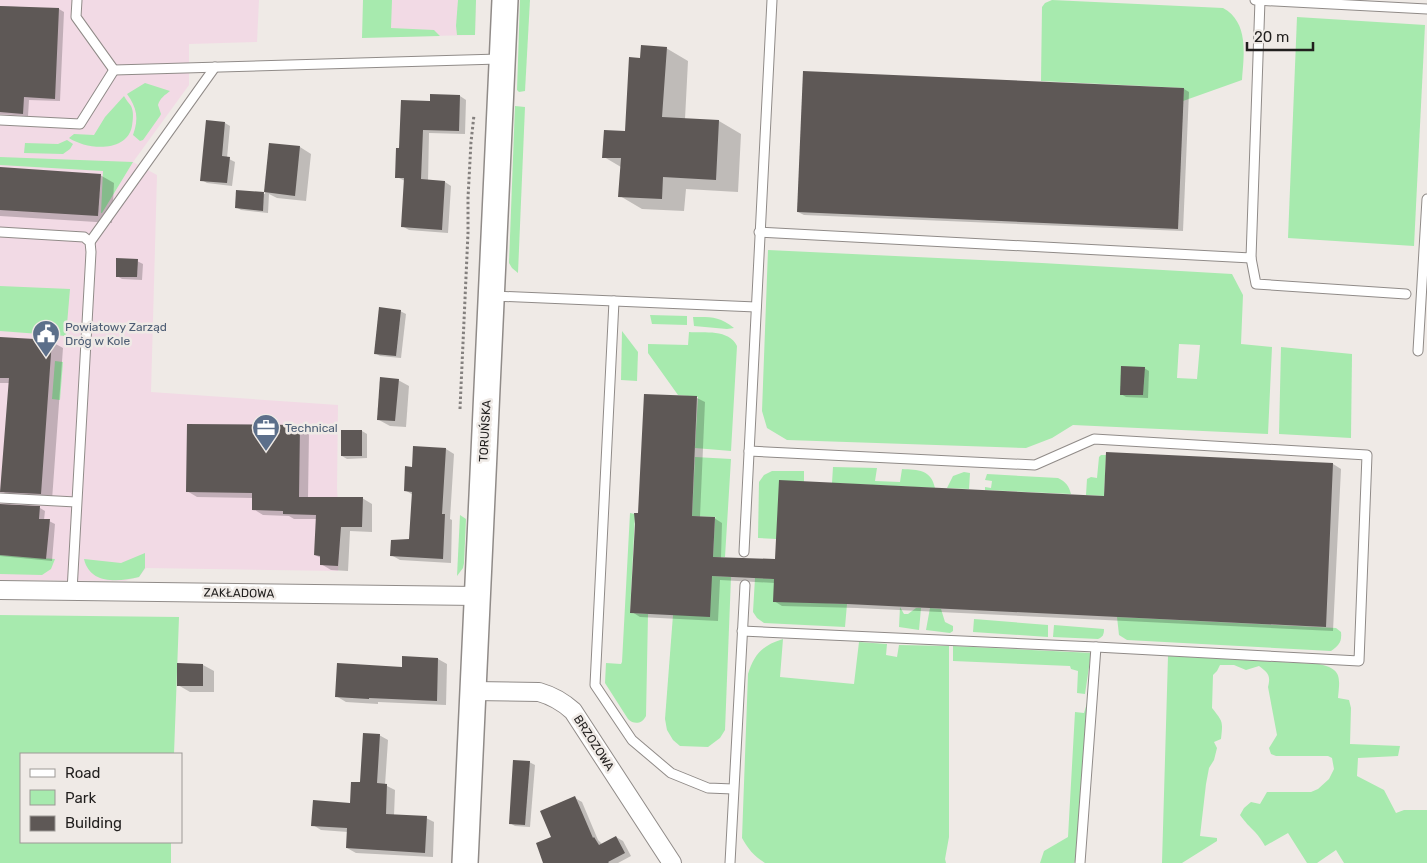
<svg xmlns="http://www.w3.org/2000/svg" width="1427" height="863" font-family="Rubik,sans-serif">
  <style>
    .commercial { fill: #f2dae5 }
    .green { fill: #a7eaae; fill-rule: evenodd }
    .shadow { fill: #0003 }
    .building { fill: #5e5856 }
    .lines { fill: none; stroke-linecap: round; stroke-linejoin: round }
    .lane-casing { stroke: #908b88; stroke-width: 11 }
    .street-casing { stroke: #908b88; stroke-width: 20 }
    .secondary-casing { stroke: #908b88; stroke-width: 28 }
    .path { stroke: #84807e; stroke-width: 3; stroke-dasharray: 2.5 2.5; stroke-linecap: butt }
    .lane { stroke: #fff; stroke-width: 9 }
    .street { stroke: #fff; stroke-width: 18 }
    .secondary { stroke: #fff; stroke-width: 25 }
    .labels { text-anchor: middle; stroke-width: 5; stroke-linejoin: round; paint-order: stroke }
    .service-label { font-size: 12px; fill: #4e5e75; stroke: #efeae6; text-anchor: start }
    .street-label { font-size: 12px; fill: #211f1e; stroke: #efeae6 }
  </style>
  <rect width="100%" height="100%" fill="#efeae6"/>
  <g class="commercial">
    <path d="M0,0h259l-2,42 -68,2v41l-56,77 24,13 -6,217 187,13 -1,83 3,49 -2,34 -192,-3 -7,9 -14,4 -125,-1z"/>
    <path d="M386,0h90l-1,35 -91,2z"/>
  </g>
  <g class="green">
    <path d="M363,0h29l-1,28 43,2 6,6 -78,2z"/>
    <path d="M458,0h18l-1,35h-18l-1,-9z"/>
    <path d="M520,0h10l-5,91 -6,1 -2,-2z"/>
    <path d="M1052,0l171,8c26,14 21,47 19,72l-59,21 1,-13 -143,-7 1,-74 3,-4z"/>
    <path d="M1297,17l128,8 -11,221 -126,-8z"/>
    <path d="M145,83l25,8c-5,4 -10,7 -12,14l3,9 -1,2 -17,24 -3,1 -7,-6c6,-17 4,-27 -6,-41z"/>
    <path d="M124,96c2,4 5,7 7,10 3,6 2,13 1,20 -5,27 -45,24 -63,12l5,-4 20,1 11,-18z"/>
    <path d="M515,106l10,1 -7,166 -6,-5 -3,-5z"/>
    <path d="M67,140l6,4 -3,5 -7,5 -39,-1 1,-10 33,1z"/>
    <path d="M0,157l133,5 -31,51h-1l2,-42 -103,-6z"/>
    <path d="M768,250l274,13 190,11 11,21 -2,49 31,3 -4,87 -195,-9 -21,13 -26,10 -239,-8 -20,-12 -5,-17zM1179,344l21,1 -3,34 -20,-1z"/>
    <path d="M0,286l70,3 -4,47 -66,-5z"/>
    <path d="M650,315l37,1v9l-35,-1z"/>
    <path d="M693,317c18,0 26,-1 41,11l-7,1 -33,-3z"/>
    <path d="M622,331l16,21 -1,29 -16,-1z"/>
    <path d="M689,332c15,1 40,-3 48,14l-6,105 -36,-3 3,-51 -20,-2 -30,-42v-9l40,1z"/>
    <path d="M1281,347l71,7 -1,84 -72,-4z"/>
    <path d="M55,361l8,1 -3,38 -8,-1z"/>
    <path d="M1101,455h5l-2,41 -18,-1 1,-16 4,-2 6,1 2,-21z"/>
    <path d="M695,457l36,2 -6,98h-12l2,-39 1,-1 -24,-1z"/>
    <path d="M833,467l44,1 -2,13 25,1 2,-13c16,1 29,0 33,19l-103,-5z"/>
    <path d="M772,471h32v11l-28,57 -18,-1 1,-56 5,-7z"/>
    <path d="M964,472l6,1 -1,16 -22,-1 6,-12z"/>
    <path d="M987,474l71,4c8,4 11,8 13,16l-86,-4v-3l6,1 1,-7 -7,-1z"/>
    <path d="M630,513l5,1 -5,99 18,1 -2,102c-4,8 -12,9 -18,3l-23,-36 1,-20 15,1 1,-2z"/>
    <path d="M460,515l6,4 -2,44 -1,5 -6,8z"/>
    <path d="M145,553v15l-6,9c-20,5 -49,8 -55,-18l37,4z"/>
    <path d="M0,555l55,4 -4,10 -9,6 -42,-1z"/>
    <path d="M712,576l19,1 -6,153 -5,8 -12,9 -28,-1 -7,-6 -6,-10 -2,-11 8,-104z"/>
    <path d="M755,578l19,1 30,23 43,2 -2,23 -81,-4 -7,-5 -4,-6z"/>
    <path d="M900,607l4,7h4l8,-6h5l-2,22 -20,-3z"/>
    <path d="M930,608l11,1 4,13 8,4v5l-3,2 -24,-3z"/>
    <path d="M0,615l179,2 -5,137h-153v88h150v21h-171z"/>
    <path d="M1117,617l219,11 5,4c1,10 -2,13 -10,19l-204,-11 -8,-5z"/>
    <path d="M974,619l74,6v12l-75,-5z"/>
    <path d="M1054,625l50,4c0,5 -1,8 -6,10l-45,-2z"/>
    <path d="M783,639l-3,38 74,7 5,-42 28,2 -1,11 11,2 2,-12 50,1v191l-4,22 1,4h-181c-11,-7 -17,-14 -23,-25l6,-164c6,-20 15,-29 35,-35z"/>
    <path d="M953,646l140,7v7h-3l-5,34 -8,-1 1,-22 -7,-2 -1,-3 -117,-5z"/>
    <path d="M1168,656l151,8c23,5 21,13 19,34l11,2 2,8 -1,36 50,2 -2,10 -40,2 -1,18 27,14 12,23 8,-3h23v53h-83l-8,-13 -19,13h-10l-19,-30 -23,13c-3,-5 -6,-10 -10,-14 -6,-6 -10,-10 -15,-17l4,-7 7,-6 9,2 7,-12h44l7,-3 11,-10 5,-10 -2,-11 -4,-2h-52l-5,-2 -2,-6 8,-13 -9,-48c3,-12 0,-14 -9,-21l-13,4 -12,-5h-14l-3,6 -4,4 -1,33c11,14 11,13 9,31l-7,3 3,6 -3,12 -5,8 -3,16 -6,52 17,2v3l-35,22h-20z"/>
    <path d="M1087,703l4,15h-5l-10,141 -2,4h-34l4,-12 24,-14 7,-125 9,1z"/>
  </g>
  <g class="shadow">
    <path d="M0,6l59,3 5,3 -4,89 -31,-1 -1,16 -28,-2z"/>
    <path d="M666,48l22,13 -3,58 34,2 22,13 -3,58 -52,-3 -2,22 -42,-2 -22,-13 1,-29 -17,-10 22,-25 15,-73z"/>
    <path d="M1184,89l5,3 -6,139 -379,-16 -6,-3z"/>
    <path d="M432,95l28,1 6,4 -1,34 -36,-1 -1,48 17,1 6,4 -3,47 -39,-3 -7,-4 3,-45 -8,-4 3,-28 31,-47z"/>
    <path d="M225,123l5,3 -3,32 8,4 -3,24 -25,-3 -5,-3z"/>
    <path d="M270,145l30,2 11,7 -5,47 -29,-3 -8,-4 -1,19 -27,-3 -5,-3 2,-16 27,3z"/>
    <path d="M0,169l100,6 14,8 -2,40 -112,-7z"/>
    <path d="M137,261l6,3 -1,16 -20,-1 -5,-3z"/>
    <path d="M400,311l6,3 -5,44 -21,-2 -5,-3z"/>
    <path d="M0,338l52,4 11,6 -11,152 -39,-2 -11,-7 8,-108h-10z"/>
    <path d="M1144,368l5,3 -1,27 -22,-1 -5,-3z"/>
    <path d="M398,380l11,6 -3,41 -16,-1 -11,-6z"/>
    <path d="M646,395l51,3 8,4 -5,115 14,1 8,5 -1,35 55,3 329,-64 2,-44 226,11 8,5 -8,162 -476,-23 -75,-2 -8,-5 1,-18 -55,-3 -2,41 -78,-4 -8,-5 7,-98z"/>
    <path d="M300,427l9,5 -1,66h54l10,6v28l-22,-1 -2,40 -17,-1 -10,-6v-6l-6,-3 2,-36h-23l-5,-3 -26,-1 -10,-6v-11l-56,-1 -10,-6z"/>
    <path d="M362,431l5,3v24l-20,1 -5,-3z"/>
    <path d="M446,449l8,5 -4,65 2,1 -1,43 -51,-3 -9,-5 19,-14 3,-46 -8,-5 8,-22z"/>
    <path d="M40,508l5,3 -1,9 5,1 6,3 -3,37 -52,-5v-45z"/>
    <path d="M438,659l9,5 -1,41 -68,-3v2l-32,-2 -10,-6 67,-28z"/>
    <path d="M203,665l11,6v21h-24l-12,-7z"/>
    <path d="M379,735l9,5 -3,45 10,5 -1,26 32,2 8,4 -1,35 -77,-4 -9,-5 1,-16 -27,-2 -8,-5 38,-20 10,-21z"/>
    <path d="M529,762l6,3 -5,62 -15,-1 -5,-3z"/>
    <path d="M575,798l7,4 16,38 4,4 14,-7 7,4 8,15 -13,7h-73l8,-25z"/>
  </g>
  <g class="building">
    <path d="M0,6l59,2 -4,91 -31,-2 -1,17 -23,-2z"/>
    <path d="M641,45l26,2 -5,70 57,3 -3,60 -53,-3 -1,22 -44,-2 3,-39h-19l2,-28 21,1 4,-74 11,1z"/>
    <path d="M803,71l381,17 -6,141 -381,-17z"/>
    <path d="M430,94l30,1 -1,36 -36,-1 -2,49 24,2 -3,49 -41,-3 3,-49h-9l1,-30h3l2,-48 29,1z"/>
    <path d="M206,120l19,2 -3,34 8,1 -3,26 -27,-2z"/>
    <path d="M269,143l31,3 -5,50 -31,-4z"/>
    <path d="M0,167l101,7 -3,42 -98,-6z"/>
    <path d="M236,190l28,2 -1,19 -28,-3z"/>
    <path d="M116,258l22,1 -1,18h-21z"/>
    <path d="M379,307l22,3 -5,46 -22,-2z"/>
    <path d="M0,337l52,3 -11,154 -41,-2 9,-114h-9z"/>
    <path d="M1121,366l24,1 -2,28h-23z"/>
    <path d="M380,377l19,2 -4,42 -18,-1z"/>
    <path d="M644,394l53,2 -5,120 23,1 -2,40 62,2 4,-79 325,16 2,-44 227,11 -7,164 -479,-23 -74,-2 1,-23 -62,-3 -2,41 -80,-4 5,-89 -1,-11h4z"/>
    <path d="M187,424l113,1 -1,72h64l-1,30h-21l-3,39 -18,-1v-9l-6,-1 2,-40 -33,-1v-3l-31,-1v-17l-66,-1z"/>
    <rect x="341" y="430" width="21" height="26"/>
    <path d="M413,446l33,2 -4,66h3l-2,45 -53,-3 1,-16 18,-1 3,-47 -8,-1 1,-25 7,1z"/>
    <path d="M0,504l40,2 -1,13h11l-4,40 -46,-4z"/>
    <path d="M402,656l36,2 -1,43 -68,-3v1l-34,-2 2,-34 65,4z"/>
    <path d="M177,663l26,1v22h-26z"/>
    <path d="M363,733l17,1 -3,49 10,1 -1,30 41,2 -2,37 -79,-5 1,-20 -36,-2 2,-26 37,3 1,-21h9z"/>
    <path d="M513,760l17,1 -5,64 -16,-1z"/>
    <path d="M575,796l18,42 1,-1 5,8 17,-9 9,17 -17,9 1,1h-66l-7,-20 15,-6 -11,-26z"/>
  </g>
  <g class="lines">
    <defs>
      <g id="lane">
        <path d="M77,0l-1,17 38,53"/>
        <path d="M1255,0l172,9"/>
        <path d="M114,70l385,-11"/>
        <path d="M0,120l80,4 34,-54"/>
        <path d="M0,232l84,5 6,5 1,10 -19,339"/>
        <path d="M759,232l492,26 9,-258"/>
        <path d="M90,242l125,-175"/>
        <path d="M1251,258l5,26 150,10"/>
        <path d="M494,296l262,11"/>
        <path d="M614,301l-19,384 37,55 39,33 37,15 25,1"/>
        <path d="M1418,351l9,-152"/>
        <path d="M0,498l76,4"/>
        <path d="M744,552l28,-552"/>
        <path d="M742,631l354,16 263,14 8,-206 -273,-16 -59,26 -286,-14"/>
        <path d="M730,863l15,-278"/>
        <path d="M1080,863l16,-216"/>
      </g>
      <g id="street">
        <path d="M0,590l477,6"/>
        <path d="M473,691l66,1c14,4 23,9 34,19l99,152"/>
      </g>
      <path id="secondary" d="M465,863l40,-863"/>
    </defs>
    <use href="#lane" class="lane-casing"/>
    <use href="#street" class="street-casing"/>
    <use href="#secondary" class="secondary-casing"/>
    <path class="path" d="M460,409l8,-176v-35l3,-56 3,-27"/>
    <use href="#lane" class="lane"/>
    <use href="#street" class="street"/>
    <use href="#secondary" class="secondary"/>
  </g>
  <defs>
    <symbol id="civic-pin" viewBox="-11 -11 22 30"><path d="M0 17L-7.5 6A9.5 9.5 0 1 1 7.5 6Z" fill="#5c6f8a" stroke="#efeae6"/><path d="M-.6-6.5H3V-4.5H.6V-3L4-1V1h2V6H-6V1h2V-1L-.6-3ZM-1.2 2.5V6h2.4V2.5Z" fill="#fff"/></symbol>
    <symbol id="office-pin" viewBox="-11 -11 22 30"><path d="M0 17L-7.5 6A9.5 9.5 0 1 1 7.5 6Z" fill="#5c6f8a" stroke="#efeae6"/><path d="M-6-3h4V-5.5h4V-3h4V5H-6ZM-1-4.5V-3h2v-1.5ZM-6 0V1H6V0Z" fill="#fff"/></symbol>
  </defs>
  <g fill-rule="evenodd">
    <use href="#civic-pin" x="30" y="318" width="32" height="43"/>
    <use href="#office-pin" x="250" y="412" width="32" height="43"/>
  </g>
  <g class="labels">
    <g class="service-label">
      <text x="65" y="331">Powiatowy Zarząd<tspan x="65" dy="14">Dróg w Kole</tspan></text>
      <text x="285" y="432">Technical</text>
    </g>
    <g class="street-label">
      <text transform="translate(485 431) rotate(-87)" y="4">TORUŃSKA</text>
      <text transform="translate(239 593) rotate(1)" y="4">ZAKŁADOWA</text>
      <text transform="translate(594 743) rotate(57)" y="4">BRZOZOWA</text>
    </g>
  </g>
  <rect x="20" y="753" width="162" height="90" fill="#efeae6" stroke="#9d9996"/>
  <rect x="30" y="769" width="25" height="8" fill="#ffffff" stroke="#9d9996"/>
  <text x="65" y="778" font-size="15" fill="#211f1e">Road</text>
  <rect x="30" y="790" width="25" height="15" fill="#a7eaae" stroke="#9d9996"/>
  <text x="65" y="803" font-size="15" fill="#211f1e">Park</text>
  <rect x="30" y="816" width="25" height="15" fill="#5e5856" stroke="#9d9996"/>
  <text x="65" y="828" font-size="15" fill="#211f1e">Building</text>
  <path d="M1247 42v8h66v-8" fill="none" stroke="#211f1e" stroke-width="2.5"/>
  <text x="1254" y="42" font-size="15" fill="#211f1e" stroke="#efeae6" stroke-width="4" paint-order="stroke">20 m</text>
</svg>
